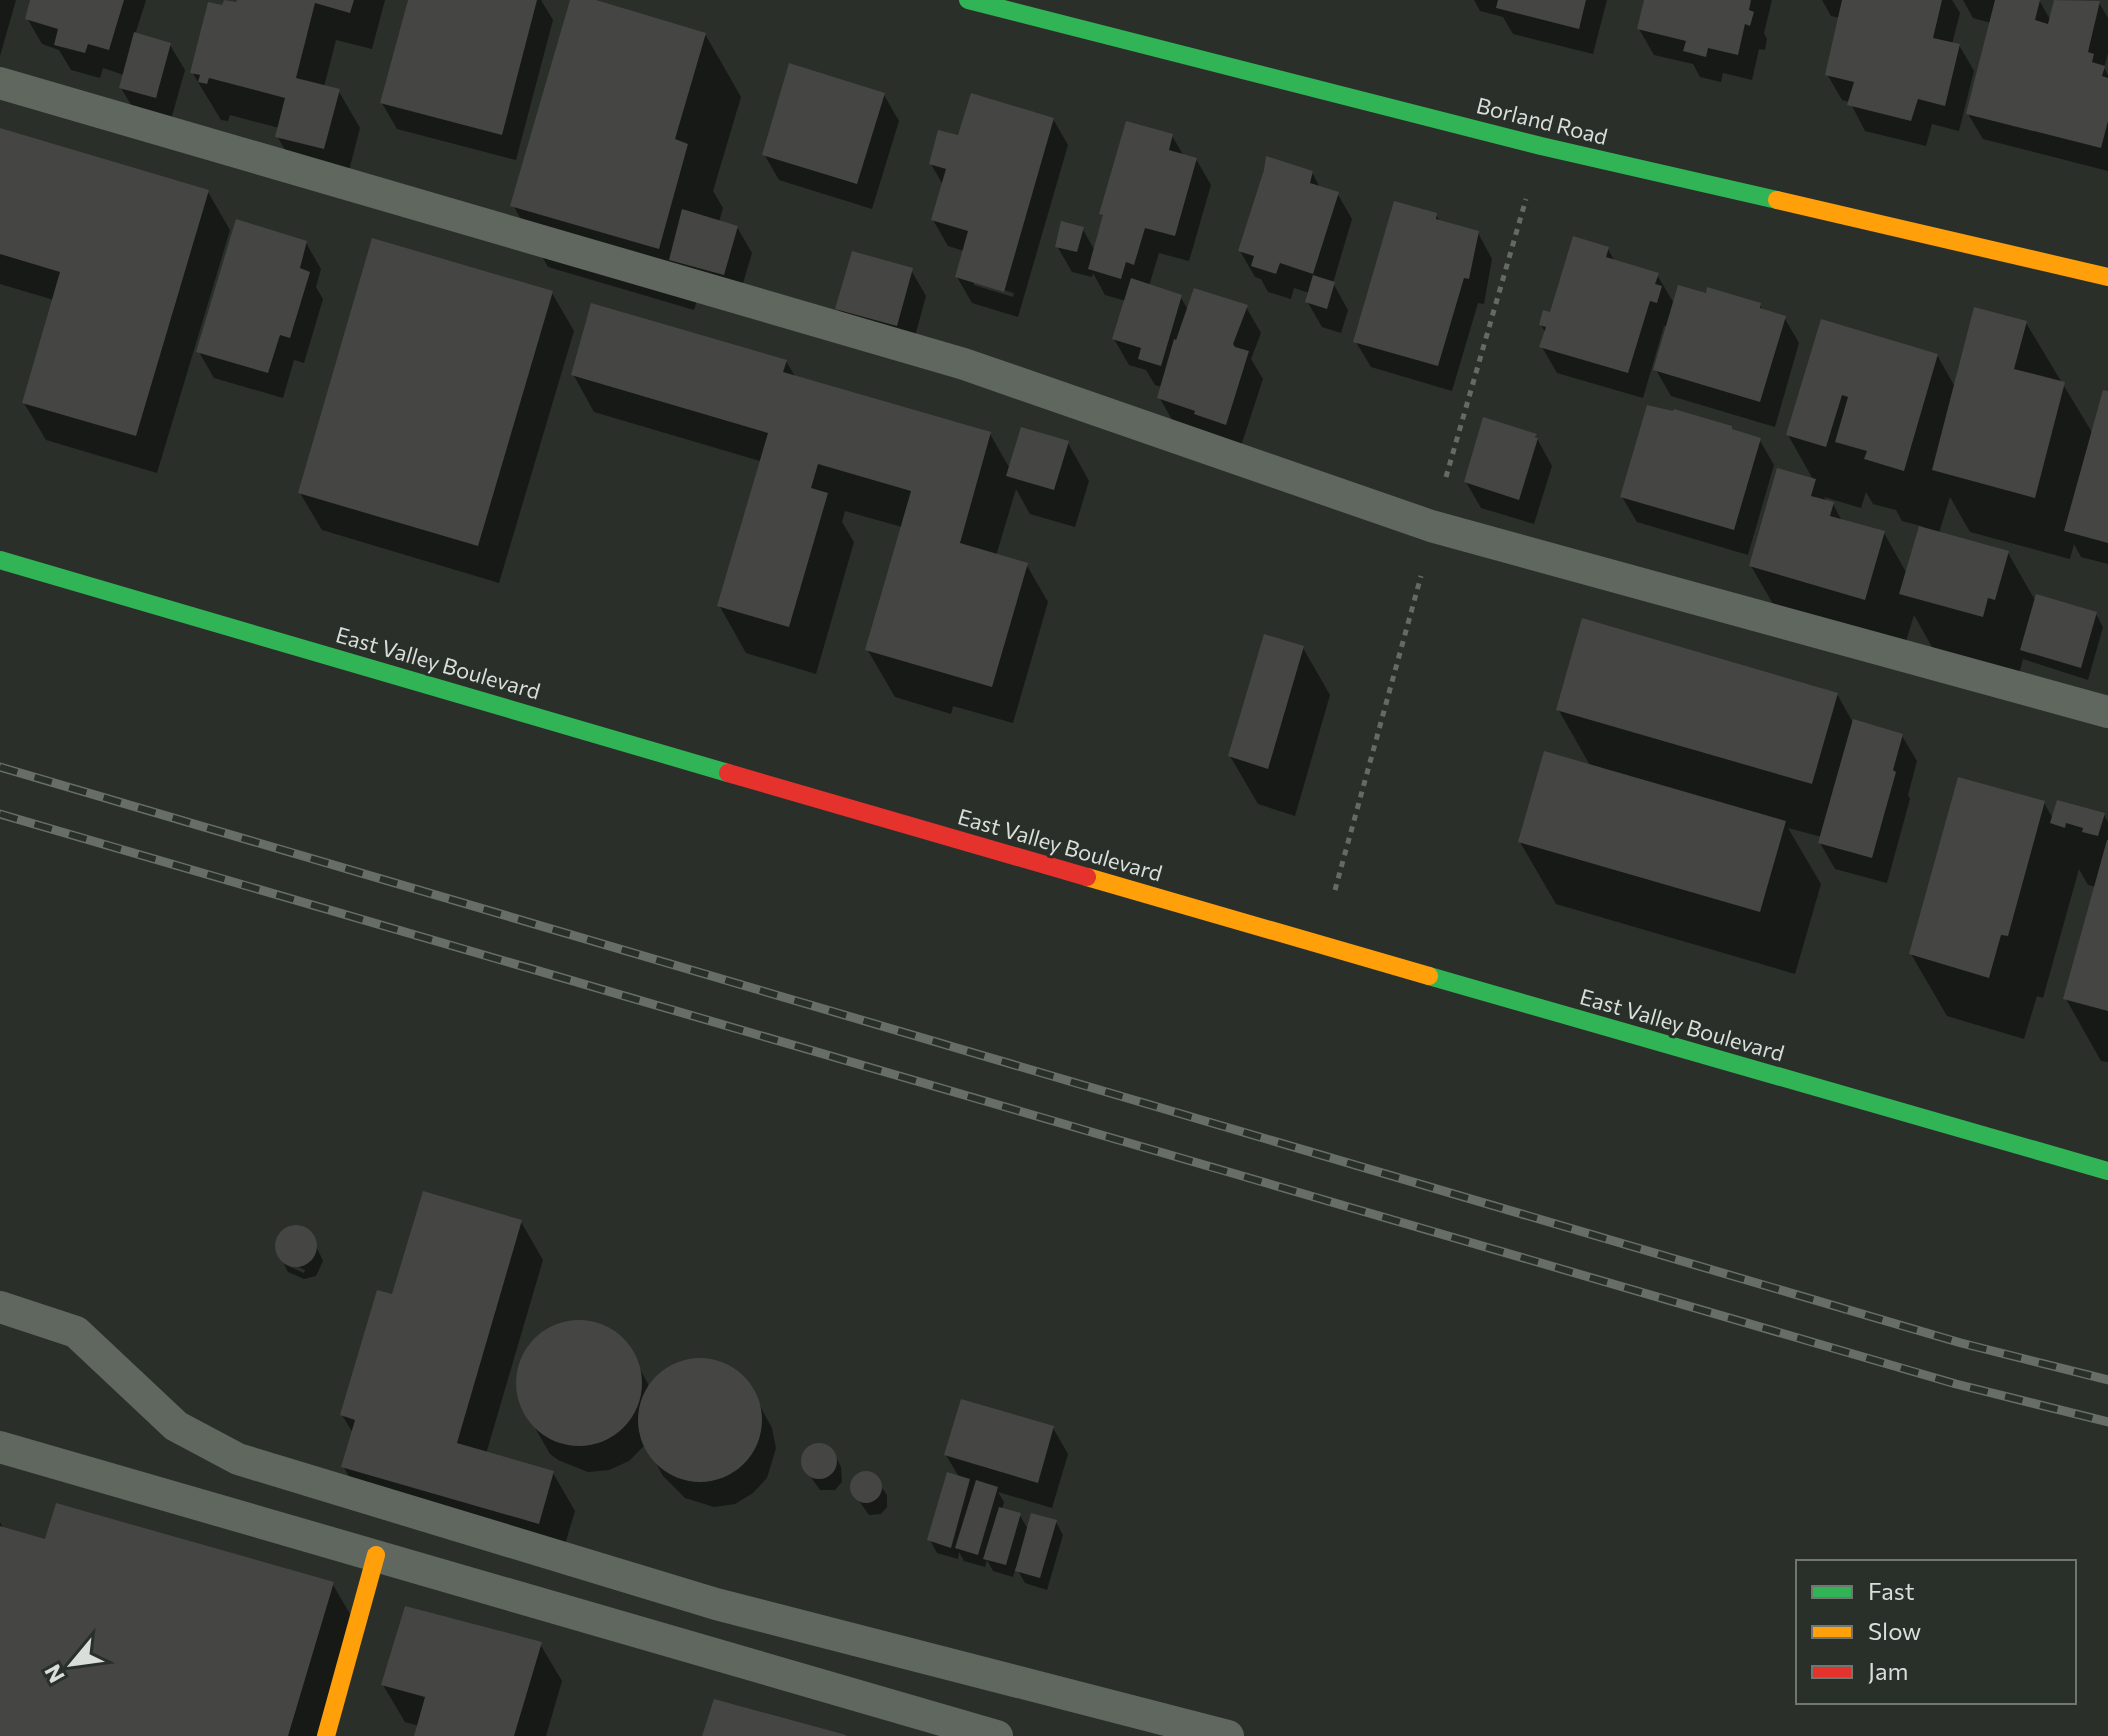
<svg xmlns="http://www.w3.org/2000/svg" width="2108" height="1736" font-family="Commissioner,sans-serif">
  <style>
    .shadow { fill: #0007; fill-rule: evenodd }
    .building { fill: #454544 }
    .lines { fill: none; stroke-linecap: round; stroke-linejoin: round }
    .path { stroke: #646a64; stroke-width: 5; stroke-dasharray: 6 6; stroke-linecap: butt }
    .lane { stroke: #5f675f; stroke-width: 32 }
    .fast { stroke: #30b455; stroke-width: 18 }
    .slow { stroke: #ff9f0a; stroke-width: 18 }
    .jam { stroke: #e5322d; stroke-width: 18 }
    .rail-casing { stroke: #676d67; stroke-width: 9 }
    .rail { stroke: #293029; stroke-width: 6; stroke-dasharray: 18; stroke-linecap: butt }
    .labels { text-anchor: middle; stroke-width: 6; stroke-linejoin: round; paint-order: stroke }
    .street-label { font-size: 22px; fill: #dadeda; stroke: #293029 }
  </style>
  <rect width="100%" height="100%" fill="#2a2f2a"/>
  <g class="shadow">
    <path d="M0,0h16l-16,56z"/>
    <path d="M32,0h114l-11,35 35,10 15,25 -15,53 -34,-10 -15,-25 3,-13 -21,-7 -3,10 -29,-8 -12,-20 -17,-6 -15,-26z"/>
    <path d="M239,0h146l-13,49 -36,-9 -12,47 14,3 22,38 -15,58 -46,-12 -22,-38 2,-8 -49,-13 -2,6 -7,-1 -29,-48 32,-64 14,-3z"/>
    <path d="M410,0h131l12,20 -37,140 -119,-31 -15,-26z"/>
    <path d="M572,0h17l116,34 36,63 -28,94 10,17 -4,14 18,5 15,26 -14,47 -38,-10 -6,20 -146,-43 -35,-62z"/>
    <path d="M1474,0h133l-14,54 -80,-20 -10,-17 -23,-6z"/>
    <path d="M1646,0h126l-8,33 3,6 -2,11 -6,-1 -7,31 -29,-7 -2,9 -21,-5 -7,-13 -39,-9 -15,-26z"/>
    <path d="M1822,0h130l8,13 -8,31 7,1 15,26 -15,60 -27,-7 -6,22 -61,-15 -15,-29 -8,-2 -15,-26 13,-56 -9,-2z"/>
    <path d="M1963,0h76l12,21 5,-21 43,3 9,15v35l-4,15 4,7v96l-125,-32 -15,-25 23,-91 -18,-5z"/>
    <path d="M884,95l15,26 -27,88 -93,-29 -15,-26z"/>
    <path d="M1053,119l15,26 -50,172 -46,-14 -15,-26 7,-26 -16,-5 -15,-26 10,-35 -12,-21 28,-27zM974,281l40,12 -1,4 -39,-12z"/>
    <path d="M0,131l208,61 22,38 -73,243 -111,-33 -22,-37 30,-103 -54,-16z"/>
    <path d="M1172,136l12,20 12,3 15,26 -22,76 -30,-8 -10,33 31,10 8,14 58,-3 15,26 -10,26 12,20 -23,70 -66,-26 -15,-26 3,-10 -7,-2 -9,-15 -17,-5 -15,-26 12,-38 -21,-6 -12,-22 -1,4 -20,-5 -15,-26 25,-18 13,23 9,-33 -2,-4z"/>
    <path d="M1312,172l8,16 17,5 15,26 -19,64 15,27 -7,23 -19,-6 -15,-26 2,-8 -15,-5 -3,11 -23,-7 -7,-13 -6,-2 -15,-26z"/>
    <path d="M1436,215l4,7 38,11 14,26 -8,45 -6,-1 -26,88 -81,-24 -15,-25z"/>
    <path d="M306,243l15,26 -5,18 7,12 -19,64 -10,-3 -11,38 -69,-20 -15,-26z"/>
    <path d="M1608,249l7,13 42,13 18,30h85l3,6 21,6 15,26 -24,84 -104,-31 -15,-26 12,-44h-4l-21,72 -86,-25 -15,-26 4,-14 -5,-8z"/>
    <path d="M911,270l15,26 -15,55 -59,-16 -14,-26z"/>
    <path d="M552,293l22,38 -75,252 -177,-53 -22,-37z"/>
    <path d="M1822,322l115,33 18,32 71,-64 67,111 15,-41v171l-27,-7 -7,-13 -4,15 -100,-27 -20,-35 -11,36 69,20 28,49 60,12 7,13 -15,53 -65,-21 -5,19 -81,-22 -23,-41 -14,46 -113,-33 -36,-62 63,-85 -26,-46zM1866,492l7,12 23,6 6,11 19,5 -14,48 -23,-41 -42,-12 -9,-17 -5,-1 -4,-6 37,11z"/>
    <path d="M786,361l10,17 194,56 20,35 58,-26 21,38 -14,46 -45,-13 -14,-25 -20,67 30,8 22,38 -35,121 -60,-17 -2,8 -56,-17 -28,-48 35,-122 -57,-16 -3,11 12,20 -38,132 -70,-21 -27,-48 41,-144 -166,-49 -21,-38z"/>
    <path d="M1731,427l2,4 26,8 15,26 -26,90 -111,-33 -15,-25z"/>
    <path d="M1535,435l17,31 -18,58 -53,-16 -15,-26z"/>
    <path d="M1303,648l27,47 -35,121 -37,-12 -28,-48z"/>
    <path d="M1837,694l15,27 50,15 15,25 -9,34 2,4 -23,84 -52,-14 -15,-26 2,-6 -34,-9 33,56 -26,90 -239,-70 -36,-62 71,-75 -33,-58z"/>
    <path d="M2044,803l9,16 51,-4 4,7v240l-7,-1 -35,-62 30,-112 -8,-2 -9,-16 -36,129 -6,-2 -13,43 -77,-23 -36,-62z"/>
    <path d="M521,1222l22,38 -57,194 67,19 22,38 -15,50 -195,-57 -22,-38 10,-33 -11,-18 51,-119z"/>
    <path d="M297,1227l14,8 12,26 -7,15 -12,3 -16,-7 -4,-8 20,9 1,-3 -23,-10 -5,-14 7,-15z"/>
    <path d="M574,1321l22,2 19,10 14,15 21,40 13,-15 17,-10 32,-2 19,7 16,14 25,46 4,20 -9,30 -14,15 -18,11 -21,3 -29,-9 -22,-22 -17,-32 -17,17 -20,9 -21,2 -30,-12 -8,-6 -32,-56 -1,-22 11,-29 26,-20z"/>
    <path d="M1053,1428l15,26 -16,54 -54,-16 6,10 -2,7 17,5 10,17 27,-9 7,13 -16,55 -22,-7 -9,-16 -3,10 -20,-6 -6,-11 -2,7 -21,-6 -5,-9 -1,7 -21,-6 -7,-13 29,-63 -13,-22z"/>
    <path d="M825,1446l9,7 7,14 1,15 -7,8h-15l-17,-24 1,-11 7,-8z"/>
    <path d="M859,1474h13l15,21v12l-6,7 -12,1 -15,-21 -1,-12z"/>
    <path d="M0,1522l4,8 42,12 286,41 22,38 -34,115h-320z"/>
    <path d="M540,1644l22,37 -16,55h-130l3,-10 -14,-4 -22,-37z"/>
  </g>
  <g class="building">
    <path d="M30,0h94l-15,50 -21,-6 -3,9 -31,-8 4,-16 -33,-10z"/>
    <path d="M224,0l12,2 1,-2h117l-4,13 -35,-10 -19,75 44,11 -16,60 -49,-12 10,-39 -76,-20 -2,6 -9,-2 2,-7 -10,-2 18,-71 14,3z"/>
    <path d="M408,0h129l-35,135 -122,-32z"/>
    <path d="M570,0h26l110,33 -31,106 13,5 -29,105 -149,-43z"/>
    <path d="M1498,0h88l-7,29 -83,-21z"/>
    <path d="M1644,0h107l-2,10 5,2 -4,14 -5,-2 -7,31 -30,-7 -2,9 -23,-6 3,-10 -49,-12z"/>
    <path d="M1842,0h100l-9,38 27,6 -15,62 -27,-7 -7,22 -64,-16 7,-23 -29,-7z"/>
    <path d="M1995,0h45l-5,20 13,4 6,-24 46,1 -12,51 6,2 -2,8 13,4 -3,10 6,2v43l-7,27 -135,-34z"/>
    <path d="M134,32l37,11 -15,55 -37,-10z"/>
    <path d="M789,63l96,30 -28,91 -95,-29z"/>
    <path d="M971,93l83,25 -50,174 -49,-15 13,-46 -37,-11 15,-51 -17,-5 9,-34 20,5z"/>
    <path d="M1126,121l47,13 -4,16 28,8 -22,78 -30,-8 -11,37 -8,-3 -5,17 -33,-10 15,-54 -4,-1z"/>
    <path d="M0,128l209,62 -73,246 -114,-33 38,-131 -60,-18z"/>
    <path d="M1266,156l47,15 -3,12 29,9 -26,82 -33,-11 -4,11 -25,-8 3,-10 -16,-5 26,-81z"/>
    <path d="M1394,201l43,12 -1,6 43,12 -10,48 -5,-1 -26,88 -85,-24z"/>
    <path d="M682,209l56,17 -14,49 -55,-15z"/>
    <path d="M236,219l71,22 -7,27 10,4 -20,66 -10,-3 -12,38 -72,-21z"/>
    <path d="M1061,221l23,6 -7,25 -22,-5z"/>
    <path d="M1573,236l36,11 -3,10 53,16 -4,11 7,2 -5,17 -7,-2 -22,72 -89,-26 7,-20 -7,-2 4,-15 7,2z"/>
    <path d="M372,238l181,53 -75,255 -180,-53z"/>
    <path d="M852,251l61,17 -16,58 -62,-17z"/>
    <path d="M1313,275l22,7 -8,27 -22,-7z"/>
    <path d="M1131,278l51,17 -21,71 -23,-7 3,-11 -29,-9z"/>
    <path d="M1678,285l28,8 1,-6 54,16 -1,5 26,8 -26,86 -107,-32z"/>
    <path d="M1194,288l54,17 -15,39 2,3 14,4 -23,74 -32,-11 1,-3 -38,-13 17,-59 2,1z"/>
    <path d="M591,303l196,57 -4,12 208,60 -31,111 68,20 -36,124 -127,-37 46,-159 -93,-27 -7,24 17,5 -39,134 -72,-21 51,-173 -197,-58z"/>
    <path d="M1974,307l53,14 -13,48 51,13 -30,116 -103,-28z"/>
    <path d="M1821,319l117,35 -34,117 -40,-12 3,-8 -32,-9 13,-45 -6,-2 -16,52 -40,-12z"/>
    <path d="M2103,390l5,1v152l-44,-12z"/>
    <path d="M1647,405l26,6 1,-2 58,17v3l29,9 -27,92 -114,-33z"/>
    <path d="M1483,417l54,17 -2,3 3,1 -19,62 -55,-18z"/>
    <path d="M1021,427l48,14 -15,49 -48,-14z"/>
    <path d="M1777,468l39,11 -5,17 23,6 -4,14 55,15 -20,69 -116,-34z"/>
    <path d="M1919,526l90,25 -14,49 -7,-2 -5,19 -84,-23z"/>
    <path d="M2036,594l61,18 -16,56 -61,-18z"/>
    <path d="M1582,618l256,75 -26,91 -256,-74z"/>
    <path d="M1264,634l40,12 -36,123 -40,-13z"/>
    <path d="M1853,719l50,15 -10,36 3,2 -24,86 -54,-15z"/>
    <path d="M1544,751l242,70 -26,91 -242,-70z"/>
    <path d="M1958,777l87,24 -37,135 -7,-1 -12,43 -80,-24z"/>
    <path d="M2057,800l48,13 -7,23 -16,-4 1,-4 -17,-5 -1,5 -15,-5z"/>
    <path d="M2107,840h1v171l-45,-12z"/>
    <path d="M423,1191l99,29 -65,223 97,28 -15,53 -198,-57 14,-47 -15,-5 37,-125 15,4z"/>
    <circle cx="296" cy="1246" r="21"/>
    <circle cx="579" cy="1383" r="63"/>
    <circle cx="700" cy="1420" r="62"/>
    <path d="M961,1399l93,27 -16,57 -94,-28z"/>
    <circle cx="819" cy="1461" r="18"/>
    <circle cx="866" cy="1487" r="16"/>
    <path d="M947,1472l23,7 -19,69 -24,-8z"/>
    <path d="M976,1480l22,7 -20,68 -23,-7z"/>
    <path d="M56,1503l278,79 -46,154h-288v-210l45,13z"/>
    <path d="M999,1507l22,6 -15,52 -23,-6z"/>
    <path d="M1031,1513l26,7 -17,58 -25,-7z"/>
    <path d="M405,1606l137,36 -28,94h-100l11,-39 -44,-12z"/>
    <path d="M714,1699l132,36v1h-144z"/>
  </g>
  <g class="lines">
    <g class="path">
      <path d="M1446,477l80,-278"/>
      <path d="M1335,890l86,-314"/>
    </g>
    <g class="lane">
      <path d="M0,83l964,281 467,162 677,186"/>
      <path d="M0,1307l76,25 100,94 62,33 478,145 512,132"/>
      <path d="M0,1447l997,289"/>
    </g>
    <g class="fast">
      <path d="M968,0l573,146 236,54"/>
      <path d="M0,560l728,213"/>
      <path d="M1429,976l679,195"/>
    </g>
    <g class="slow">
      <path d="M1777,200l331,77"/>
      <path d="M1087,877l342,99"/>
      <path d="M326,1736l50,-181"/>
    </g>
    <path class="jam" d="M728,773l359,104"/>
    <defs>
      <g id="rail">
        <path d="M0,767l1961,576 147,37"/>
        <path d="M0,814l1956,570 152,38"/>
      </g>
    </defs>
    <use href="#rail" class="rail-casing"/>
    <use href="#rail" class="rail"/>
  </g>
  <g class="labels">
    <g class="street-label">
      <text transform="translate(1542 121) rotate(14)" y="8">Borland Road</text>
      <text transform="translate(438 663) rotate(16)" y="8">East Valley Boulevard</text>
      <text transform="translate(1060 845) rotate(16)" y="8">East Valley Boulevard</text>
      <text transform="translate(1682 1025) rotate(16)" y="8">East Valley Boulevard</text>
    </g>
  </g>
  <rect x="1796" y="1560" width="280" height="144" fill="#293029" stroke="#707670" stroke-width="2"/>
  <rect x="1812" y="1586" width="40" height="12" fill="#30b455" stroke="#707670" stroke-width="2"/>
  <text x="1868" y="1600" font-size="24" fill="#dadeda">Fast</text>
  <rect x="1812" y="1626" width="40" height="12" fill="#ff9f0a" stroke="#707670" stroke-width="2"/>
  <text x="1868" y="1640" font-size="24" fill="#dadeda">Slow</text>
  <rect x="1812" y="1666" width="40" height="12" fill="#e5322d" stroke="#707670" stroke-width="2"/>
  <text x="1868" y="1680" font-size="24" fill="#dadeda">Jam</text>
  <g transform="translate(72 1664) rotate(241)" stroke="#293029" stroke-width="6" paint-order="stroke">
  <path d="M0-6L14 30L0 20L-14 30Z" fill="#dadeda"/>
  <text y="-12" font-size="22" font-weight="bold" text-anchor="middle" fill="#dadeda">N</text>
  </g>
</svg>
